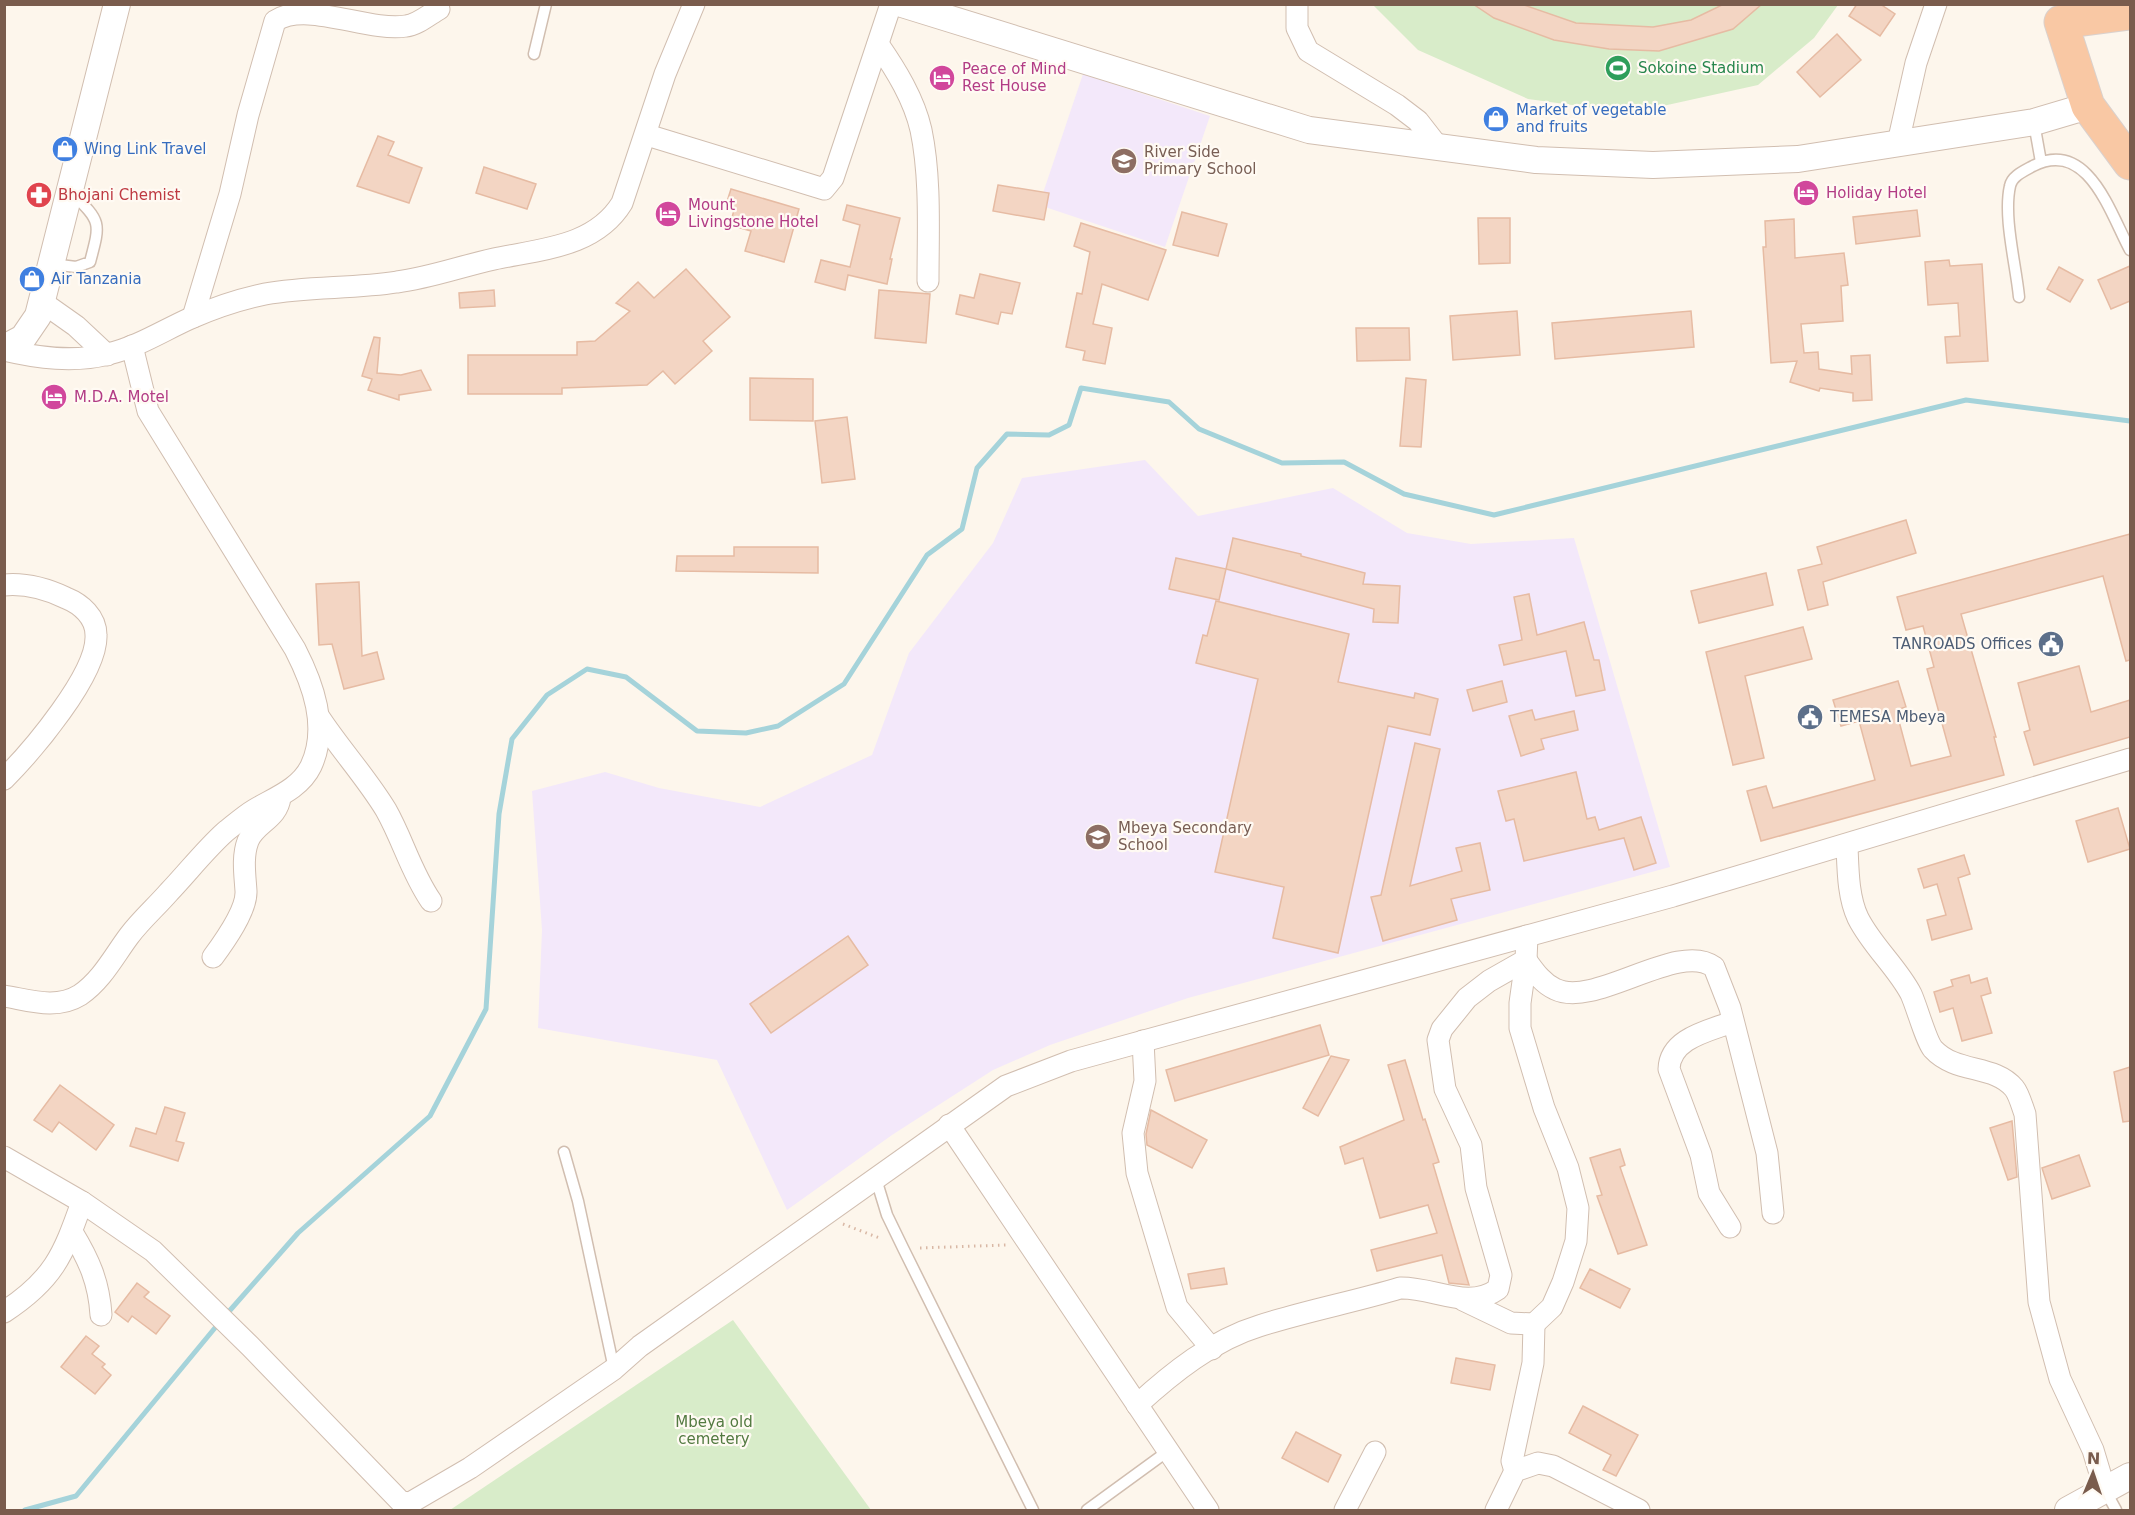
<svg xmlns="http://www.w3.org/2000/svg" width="2135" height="1515" font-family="'DejaVu Sans',sans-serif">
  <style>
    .education { fill: #f3e8fa }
    .green { fill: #d8ecc9 }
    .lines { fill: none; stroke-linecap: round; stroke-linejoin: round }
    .stream { stroke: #a5d3da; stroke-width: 5 }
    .building { fill: #f3d5c3; stroke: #e6bba3; stroke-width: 1.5 }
    .service-casing { stroke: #d1beb0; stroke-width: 13 }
    .minor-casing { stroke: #d1beb0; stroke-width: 23 }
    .tertiary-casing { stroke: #d1beb0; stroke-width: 28 }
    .trunk-casing { stroke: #dad1cd; stroke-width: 35 }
    .path { stroke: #d9b8a5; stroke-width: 3; stroke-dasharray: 1.5 4.5; stroke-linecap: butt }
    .service { stroke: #fff; stroke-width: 10 }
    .minor { stroke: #fff; stroke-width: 21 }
    .tertiary { stroke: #fff; stroke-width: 26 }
    .trunk { stroke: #f9c8a4; stroke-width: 33 }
    .labels { text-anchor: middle; stroke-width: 4.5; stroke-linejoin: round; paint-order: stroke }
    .leisure-label { font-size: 15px; fill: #27864d; stroke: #fffaf3; text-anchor: start }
    .hotel-label { font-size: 15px; fill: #b23c85; stroke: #fffaf3; text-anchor: start }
    .shop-label { font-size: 15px; fill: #366cbe; stroke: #fffaf3; text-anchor: start }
    .education-label { font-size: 15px; fill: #785e54; stroke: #fffaf3; text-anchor: start }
    .health-label { font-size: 15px; fill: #be3a42; stroke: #fffaf3; text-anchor: start }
    .service-label { font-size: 15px; fill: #4e5e75; stroke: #fffaf3; text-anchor: end }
    .park-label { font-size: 15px; fill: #537a41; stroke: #fffaf3 }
  </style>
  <rect width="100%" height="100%" fill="#fdf6ec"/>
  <g class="education">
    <path d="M1083,74l127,42 -45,131 -126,-42z"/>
    <path d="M1145,460l53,56 135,-28 74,45 64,11 103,-6 96,329 -482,131 -138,47 -57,25 -101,65 -105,75 -70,-150 -179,-32 4,-98 -10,-139 73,-19 54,16 101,19 112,-52 37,-102 84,-110 29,-65z"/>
  </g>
  <g class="green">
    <path d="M1373,5h465l-24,33 -56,47 -127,28 -103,-14 -110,-49z"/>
    <path d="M733,1320l138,190h-421z"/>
  </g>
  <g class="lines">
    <g class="stream">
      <path d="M225,1316l73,-83 132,-117 56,-107 13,-195 13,-75 35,-44 40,-26 39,8 71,54 49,2 32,-7 66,-42 83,-129 35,-26 15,-61 30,-34 42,1 20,-10 12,-37 88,14 30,27 83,34 62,-1 60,32 90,21 472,-115 164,21"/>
      <path d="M25,1510l51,-14 143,-173"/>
    </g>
  </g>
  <g class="building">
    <path d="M1473,4h48l55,19 77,4 38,-7 33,-16h38l-29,25 -74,22 -50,-2 -55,-9 -60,-22z"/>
    <path d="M1857,4h23l15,10 -15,22 -31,-20z"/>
    <path d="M1837,34l24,26 -41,37 -23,-25z"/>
    <path d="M378,136l16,6 -6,13 34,13 -13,35 -52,-17z"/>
    <path d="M484,167l52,17 -9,25 -51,-16z"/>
    <path d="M998,185l51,8 -5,27 -51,-9z"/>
    <path d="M731,189l68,20 -15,53 -39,-11 6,-20 -21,-6 4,-15 -9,-2z"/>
    <path d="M847,205l53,13 -10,41h2l-5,25 -39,-9 -3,15 -30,-8 6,-22 29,7 10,-42 -17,-5z"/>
    <path d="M1917,210l3,26 -64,8 -3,-27z"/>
    <path d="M1182,212l45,12 -9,32 -45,-11z"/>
    <path d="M1478,218h32v45l-31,1z"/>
    <path d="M1794,219l1,39 49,-5 4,32 -7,1 2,35 -42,3 3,29 14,-1 1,17 33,5 -1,-18 19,-1 2,45 -19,1v-8l-33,-5 -1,3 -29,-9 7,-21 -26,2 -8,-116h3l-1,-26z"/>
    <path d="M1081,223l85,27 -18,50 -46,-16 -9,40 19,4 -7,36 -22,-4 2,-9 -19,-4 11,-54 5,1 8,-42 -16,-6z"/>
    <path d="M1949,260l1,6 32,-2 6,97 -41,2 -2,-26 15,-1 -2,-33 -30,2 -3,-43z"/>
    <path d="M2130,266v35l-19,8 -13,-29z"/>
    <path d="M2059,267l24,13 -13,22 -23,-13z"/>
    <path d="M686,269l44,48 -27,24 9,10 -37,33 -12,-13 -16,14 -85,3v6h-94v-39h109v-13l18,-1 35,-30 -14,-8 22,-21 16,16z"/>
    <path d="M980,274l40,9 -8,31 -11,-2 -3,12 -42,-10 4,-19 14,3z"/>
    <path d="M494,290l1,16 -35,2 -1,-15z"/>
    <path d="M879,290l51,4 -4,49 -51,-5z"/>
    <path d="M1517,311l3,44 -67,5 -3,-44z"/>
    <path d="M1691,311l3,36 -139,12 -3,-36z"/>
    <path d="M1356,328h53l1,32 -53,1z"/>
    <path d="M374,337l6,1 -3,35 24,2 20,-5 10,20 -32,5v5l-31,-10 4,-11 -10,-3z"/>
    <path d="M750,378l63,1v42l-63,-1z"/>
    <path d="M1406,378l20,2 -5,67 -21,-1z"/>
    <path d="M847,417l8,62 -33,4 -7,-62z"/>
    <path d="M1906,520l10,33 -93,29 5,23 -20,5 -10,-40 24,-6 -5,-17z"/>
    <path d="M2130,534v126l-4,1 -23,-85 -142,38 35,123h-2l10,38 -243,66 -14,-50 19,-5 7,22 102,-28 -16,-59 -18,5 -8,-26 65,-19 8,26 -10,3 15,56 40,-10 -24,-87 7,-2 -11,-41 -17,4 -9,-33z"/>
    <path d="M1233,538l68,16v2l64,17 -2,11 37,2 -2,37 -25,-1 1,-13 -148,-40z"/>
    <path d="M734,547h84v26l-142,-2 1,-15h57z"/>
    <path d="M1176,558l50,11 -7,31 -50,-11z"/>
    <path d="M1766,573l7,32 -74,18 -8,-32z"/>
    <path d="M359,582l3,74 15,-4 7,27 -40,10 -12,-45 -13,1 -3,-61z"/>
    <path d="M1529,594l8,41 47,-13 10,38h5l6,30 -29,6 -10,-45 -62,14 -5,-20 23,-5 -8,-43z"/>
    <path d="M1216,601l133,33 -11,48 76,16 1,-5 23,6 -8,36 -42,-9 -50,227 -65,-15 11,-51 -69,-15 43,-193 -62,-16 7,-28 4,1z"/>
    <path d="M1803,627l9,32 -67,17 19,82 -31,7 -27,-113z"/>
    <path d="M2079,666l12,46 39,-12v37l-96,28 -10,-33 6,-2 -12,-47z"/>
    <path d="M1502,681l5,21 -34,9 -6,-21z"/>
    <path d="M1532,710l3,10 39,-9 4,19 -37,9 3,10 -23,7 -12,-40z"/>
    <path d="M1415,743l25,6 -30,137 52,-15 -6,-23 24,-5 10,47 -39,9 6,21 -74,21 -12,-44 10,-2z"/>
    <path d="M1576,772l11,47 8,-2 4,13 42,-13 15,46 -22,7 -10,-32 -100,23 -10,-42 -8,2 -8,-30z"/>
    <path d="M2118,808l12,41 -42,13 -12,-41z"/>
    <path d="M1964,855l6,19 -12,4 14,51 -40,11 -5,-20 19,-5 -9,-31 -13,4 -6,-19z"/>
    <path d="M848,936l20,29 -97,68 -21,-29z"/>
    <path d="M1969,975l2,8 16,-5 4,15 -10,3 11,37 -30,8 -9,-33 -13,4 -6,-20 19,-6 -2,-6z"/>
    <path d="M1320,1025l9,30 -154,46 -9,-31z"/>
    <path d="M1331,1056l18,4 -31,56 -15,-8z"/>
    <path d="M1405,1060l18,60 2,-1 14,43 -6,2 36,121 -20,-2 -7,-28 -65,16 -6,-21 66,-17 -9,-28 -48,13 -17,-60 -18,6 -5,-17 64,-27 -16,-55z"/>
    <path d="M2130,1067v54l-7,1 -9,-50z"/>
    <path d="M60,1085l54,40 -18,25 -37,-28 -7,10 -18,-12z"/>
    <path d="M165,1107l20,6 -9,28 8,2 -6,18 -48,-15 6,-18 20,6z"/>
    <path d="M1151,1110l56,30 -15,28 -45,-23 -1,-11z"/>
    <path d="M2012,1121l5,56 -9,3 -18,-52z"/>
    <path d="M1620,1149l5,16 -5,2 27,78 -29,9 -21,-58 5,-1 -12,-37z"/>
    <path d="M2079,1155l11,31 -38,13 -10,-31z"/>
    <path d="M1224,1268l3,16 -36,5 -3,-15z"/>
    <path d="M1590,1269l40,20 -10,19 -40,-20z"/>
    <path d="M137,1283l12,9 -5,5 26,19 -14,18 -24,-18 -4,6 -13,-10z"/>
    <path d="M86,1336l13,10 -7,8 13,10 -3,3 9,8 -16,19 -34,-27z"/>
    <path d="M1456,1358l39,7 -5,25 -39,-7z"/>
    <path d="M1583,1406l55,29 -22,41 -13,-6 8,-15 -42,-22z"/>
    <path d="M1296,1432l45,23 -13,27 -46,-24z"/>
  </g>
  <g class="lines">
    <defs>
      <g id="service">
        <path d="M534,54l12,-50"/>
        <path d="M2034,123l7,39"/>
        <path d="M52,264l24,3 14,-5c11,-41 11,-40 -19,-70"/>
        <path d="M2019,297c-3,-32 -16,-80 -9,-111 2,-10 14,-15 23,-20 55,-28 77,47 97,84"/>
        <path d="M564,1152l14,49 36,168"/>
        <path d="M876,1179l11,36 16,33 130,262"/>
        <path d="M2105,1490l11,20"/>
        <path d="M1087,1510l81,-59"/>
      </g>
      <g id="minor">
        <path d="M1297,4v24l11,23 89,54 21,16 21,27"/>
        <path d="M878,44c18,26 36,55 43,86 10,48 7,102 7,151"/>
        <path d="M647,135l177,54 9,-11 58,-174"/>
        <path d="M1898,143l18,-80 20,-59"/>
        <path d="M42,302l34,24 31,29"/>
        <path d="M193,317l37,-123 18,-79 27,-94c31,-21 92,11 131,5 11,-1 24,-12 33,-17"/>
        <path d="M4,350c34,8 70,13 104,4 30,-7 56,-24 83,-36 23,-10 50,-19 74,-24 43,-8 88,-5 132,-12 32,-4 65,-16 97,-23 47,-10 101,-12 128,-56l43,-129 29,-70"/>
        <path d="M4,585c21,-2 43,4 62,13 15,6 30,19 30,37 2,39 -65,117 -92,144"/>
        <path d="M319,717c21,32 47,60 67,93 17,30 25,62 45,91"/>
        <path d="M1847,846c1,24 1,51 11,72 14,28 39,49 53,76 6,13 15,47 22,55 23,25 61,15 81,39 5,6 8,18 11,26l14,188 21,77 33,71 12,40"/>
        <path d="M213,957c11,-15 34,-47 33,-66 -1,-16 -4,-34 2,-50 7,-18 30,-22 32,-44"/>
        <path d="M1526,960c8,11 16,23 29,29 40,20 123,-49 159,-22l16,41 37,145 6,60"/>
        <path d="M4,996c25,4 52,14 76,-1 22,-15 34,-39 49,-59 12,-16 27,-29 40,-44 19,-20 36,-42 56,-60 9,-7 19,-16 29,-22 20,-12 46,-21 57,-44 18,-39 2,-82 -16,-117l-147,-238 -16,-65"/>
        <path d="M1143,1041l2,40 -12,52 4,40 40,134 35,42"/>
        <path d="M949,1125l259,385"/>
        <path d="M4,1157l78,45 71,49 97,95 151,156 9,1 60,-35 144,-99 26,-23 366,-260 65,-25 602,-165 457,-137"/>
        <path d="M1730,1227l-21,-34 -8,-38 -32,-86c1,-31 40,-38 63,-47"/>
        <path d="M72,1232c17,28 27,50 29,83"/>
        <path d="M1463,1300l48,23 23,1 18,-17 11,-25 13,-41 2,-33 -10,-40 -24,-60 -24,-80v-25l6,-43"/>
        <path d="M4,1312c49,-32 59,-56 78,-110"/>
        <path d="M1137,1405c35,-32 76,-65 122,-79 46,-15 95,-24 141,-38 34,-1 68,23 98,1l3,-14 -25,-87 -5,-43 -26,-56 -7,-49 4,-11 25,-31 22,-17 37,-21 1,-24"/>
        <path d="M1515,1471l-3,-10 21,-98 1,-39"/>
        <path d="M1345,1510l30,-58"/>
        <path d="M1496,1510l19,-39 23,-8 15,3 86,44"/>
      </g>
      <g id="tertiary">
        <path d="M902,4l407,126 227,30 117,5 145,-6 236,-37 54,-16"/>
        <path d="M4,348l19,-10 15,-22 79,-312"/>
        <path d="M2068,1510l62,-34"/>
      </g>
      <path id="trunk" d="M2130,13l-69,9 27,84 42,57"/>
    </defs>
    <use href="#service" class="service-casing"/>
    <use href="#minor" class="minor-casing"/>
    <use href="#tertiary" class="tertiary-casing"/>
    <use href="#trunk" class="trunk-casing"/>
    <g class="path">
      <path d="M843,1224l39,15"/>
      <path d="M920,1248l86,-3"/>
    </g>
    <use href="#service" class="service"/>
    <use href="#minor" class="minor"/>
    <use href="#tertiary" class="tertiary"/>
    <use href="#trunk" class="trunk"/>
  </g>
  <defs>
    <symbol id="stadium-disc" viewBox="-11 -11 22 22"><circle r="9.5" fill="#2e9e5b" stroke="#fffaf3"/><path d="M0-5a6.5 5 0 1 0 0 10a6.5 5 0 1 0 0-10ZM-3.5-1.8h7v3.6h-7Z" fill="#fff"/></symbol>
    <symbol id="hotel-disc" viewBox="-11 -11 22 22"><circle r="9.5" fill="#d1479c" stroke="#fffaf3"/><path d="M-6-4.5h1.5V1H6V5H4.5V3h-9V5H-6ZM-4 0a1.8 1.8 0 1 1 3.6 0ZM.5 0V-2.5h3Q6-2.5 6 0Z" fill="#fff"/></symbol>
    <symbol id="shop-disc" viewBox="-11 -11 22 22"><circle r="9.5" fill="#3f7fe0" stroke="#fffaf3"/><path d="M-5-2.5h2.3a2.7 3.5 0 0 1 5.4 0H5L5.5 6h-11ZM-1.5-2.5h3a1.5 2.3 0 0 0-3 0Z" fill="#fff"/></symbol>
    <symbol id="school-disc" viewBox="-11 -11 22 22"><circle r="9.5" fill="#8d6e63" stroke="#fffaf3"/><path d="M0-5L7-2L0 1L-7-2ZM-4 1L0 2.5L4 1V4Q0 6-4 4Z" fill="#fff"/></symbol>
    <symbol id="pharmacy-disc" viewBox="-11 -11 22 22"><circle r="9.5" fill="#e0444e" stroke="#fffaf3"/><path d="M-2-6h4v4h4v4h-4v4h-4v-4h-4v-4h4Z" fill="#fff"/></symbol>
    <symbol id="civic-disc" viewBox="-11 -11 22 22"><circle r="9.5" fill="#5c6f8a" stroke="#fffaf3"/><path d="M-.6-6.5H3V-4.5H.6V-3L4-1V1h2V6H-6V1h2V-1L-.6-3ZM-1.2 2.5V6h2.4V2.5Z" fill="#fff"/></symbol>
  </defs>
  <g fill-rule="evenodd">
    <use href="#stadium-disc" x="1603" y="53" width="30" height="30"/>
    <use href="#hotel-disc" x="927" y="63" width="30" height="30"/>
    <use href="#shop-disc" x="1481" y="104" width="30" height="30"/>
    <use href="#shop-disc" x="50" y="134" width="30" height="30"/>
    <use href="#school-disc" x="1109" y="146" width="30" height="30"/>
    <use href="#hotel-disc" x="1791" y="178" width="30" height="30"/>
    <use href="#pharmacy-disc" x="24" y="180" width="30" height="30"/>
    <use href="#hotel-disc" x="653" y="199" width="30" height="30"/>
    <use href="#shop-disc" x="17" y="264" width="30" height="30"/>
    <use href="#hotel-disc" x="39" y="382" width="30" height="30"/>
    <use href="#civic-disc" x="2036" y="629" width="30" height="30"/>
    <use href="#civic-disc" x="1795" y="702" width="30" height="30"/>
    <use href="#school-disc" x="1083" y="822" width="30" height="30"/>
  </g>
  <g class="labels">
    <g class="leisure-label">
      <text x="1638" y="73">Sokoine Stadium</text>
    </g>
    <g class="hotel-label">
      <text x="962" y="74">Peace of Mind<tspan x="962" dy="17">Rest House</tspan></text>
      <text x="1826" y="198">Holiday Hotel</text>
      <text x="688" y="210">Mount<tspan x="688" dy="17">Livingstone Hotel</tspan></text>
      <text x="74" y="402">M.D.A. Motel</text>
    </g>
    <g class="shop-label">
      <text x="1516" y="115">Market of vegetable<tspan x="1516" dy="17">and fruits</tspan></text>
      <text x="84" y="154">Wing Link Travel</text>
      <text x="51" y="284">Air Tanzania</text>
    </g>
    <g class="education-label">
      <text x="1144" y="157">River Side<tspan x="1144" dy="17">Primary School</tspan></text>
      <text x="1118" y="833">Mbeya Secondary<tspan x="1118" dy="17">School</tspan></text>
    </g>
    <g class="health-label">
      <text x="58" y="200">Bhojani Chemist</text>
    </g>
    <g class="service-label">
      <text x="2032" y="649">TANROADS Offices</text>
      <text x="1830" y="722" text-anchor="start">TEMESA Mbeya</text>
    </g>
    <g class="park-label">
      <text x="714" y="1427">Mbeya old<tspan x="714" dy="17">cemetery</tspan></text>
    </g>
  </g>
  <rect width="2135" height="1515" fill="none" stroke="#7a5c4d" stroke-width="12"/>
  <g transform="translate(2093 1473) rotate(2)" stroke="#fffaf3" stroke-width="4.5" paint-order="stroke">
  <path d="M0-4.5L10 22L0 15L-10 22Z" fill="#7a5c4d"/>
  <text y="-9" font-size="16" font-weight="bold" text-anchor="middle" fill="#7a5c4d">N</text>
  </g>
</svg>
